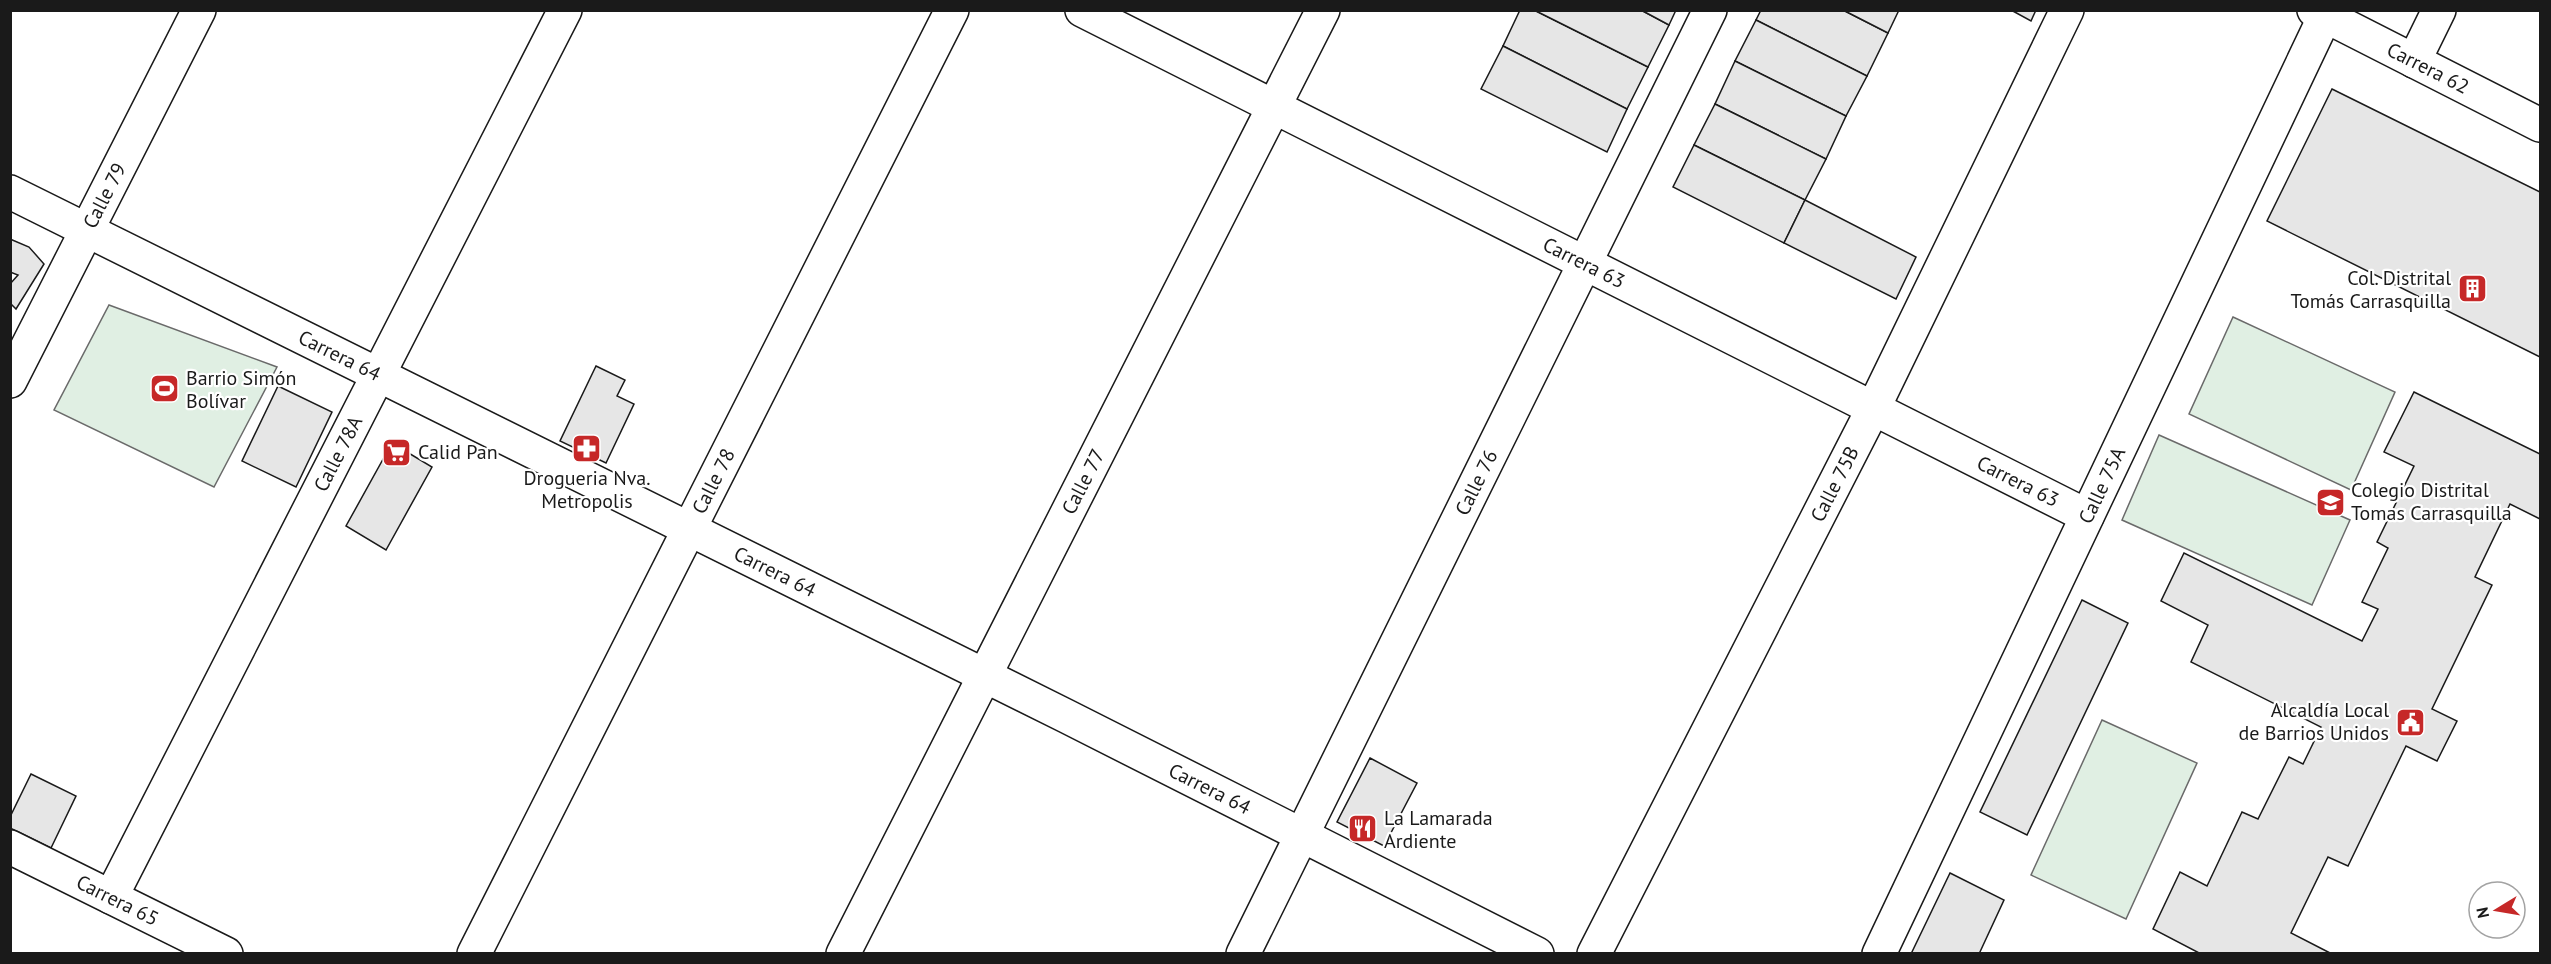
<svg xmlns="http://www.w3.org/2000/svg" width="2551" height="964" font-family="'PT Sans',sans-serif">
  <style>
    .green { fill: #e0efe3; stroke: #6a6a6a; stroke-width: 1.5 }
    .building { fill: #e6e6e6; stroke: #1a1a1a; stroke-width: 1.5 }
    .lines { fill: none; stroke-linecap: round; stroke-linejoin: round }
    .minor-casing { stroke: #1a1a1a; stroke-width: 36 }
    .tertiary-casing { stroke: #1a1a1a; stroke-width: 36 }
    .minor { stroke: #fff; stroke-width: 33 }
    .tertiary { stroke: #fff; stroke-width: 33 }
    .labels { text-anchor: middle; stroke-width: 4.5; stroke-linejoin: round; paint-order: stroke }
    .street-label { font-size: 20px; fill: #1a1a1a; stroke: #fff }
    .poi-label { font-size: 20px; fill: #1a1a1a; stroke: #fff; text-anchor: start }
  </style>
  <rect width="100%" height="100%" fill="#fff"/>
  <g class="green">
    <path d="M109,305l168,62 -63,120 -160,-77z"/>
    <path d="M2233,317l162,75 -44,98 -162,-76z"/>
    <path d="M2159,435l191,85 -38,85 -190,-85z"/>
    <path d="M2102,720l95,43 -71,156 -95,-44z"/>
  </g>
  <g class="building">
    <path d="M1520,10h14l114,57 -21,42 -124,-63z"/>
    <path d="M1534,10h107l28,15 -21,42z"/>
    <path d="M1641,10h35l-7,15z"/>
    <path d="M1761,10h82l45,23 -21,43 -111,-56z"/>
    <path d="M1843,10h56l-11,23z"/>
    <path d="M2011,10h25l-5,11z"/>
    <path d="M1756,20l111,56 -21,40 -111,-55z"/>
    <path d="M1503,46l124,63 -20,43 -126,-63z"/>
    <path d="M1735,61l111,55 -20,43 -111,-55z"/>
    <path d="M2332,89l208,103v165l-273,-136z"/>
    <path d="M1715,104l111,55 -21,41 -111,-55z"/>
    <path d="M1694,145l111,55 -21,43 -111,-56z"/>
    <path d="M1805,200l111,57 -20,42 -112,-56z"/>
    <path d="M10,239l19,8 15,17 -28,45 -6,-6v-19l8,-9 -8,-3z"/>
    <path d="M596,366l29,14 -8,16 17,8 -28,59 -46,-22z"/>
    <path d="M278,386l54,26 -36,75 -54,-26z"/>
    <path d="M2414,392l126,62v65l-30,-15 -35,73 17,8 -60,124 25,12 -20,40 -31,-15 -58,120 -20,-9 -37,76 41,21h-131l-48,-25 27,-57 27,14 35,-74 16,7 31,-62 14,7 18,-37 -130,-65 17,-37 -47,-24 23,-48 178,88 16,-32 -16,-7 26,-54 -11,-6 37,-76 -30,-14z"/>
    <path d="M392,443l40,24 -46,83 -40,-24z"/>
    <path d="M2082,600l46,23 -101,212 -47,-23z"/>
    <path d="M1370,758l47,25 -33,63 -47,-24z"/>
    <path d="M31,774l45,22 -25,52 -41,-20v-11z"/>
    <path d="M1950,873l54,27 -25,54h-68z"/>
  </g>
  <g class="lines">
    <defs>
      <g id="minor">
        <path id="s1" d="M1082,10l1005,506"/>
        <path id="s2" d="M2314,10l226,115"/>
        <path d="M2414,61l25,-51"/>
        <path id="s3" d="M10,381l189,-371"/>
        <path id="s4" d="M10,847l216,107"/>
        <path id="s5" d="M111,897l454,-887"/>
        <path id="s6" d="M843,954l480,-944"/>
        <path id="s7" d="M1243,954l467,-944"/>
        <path id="s8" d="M1594,954l279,-545 194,-399"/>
        <path id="s9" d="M1879,954l446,-938"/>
      </g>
      <g id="tertiary">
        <path id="s10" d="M10,192l1056,524 471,238"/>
        <path id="s11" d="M474,954l478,-944"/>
      </g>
    </defs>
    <use href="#minor" class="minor-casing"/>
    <use href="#tertiary" class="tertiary-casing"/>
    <use href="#minor" class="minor"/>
    <use href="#tertiary" class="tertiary"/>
  </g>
  <defs>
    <symbol id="building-square" viewBox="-11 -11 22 22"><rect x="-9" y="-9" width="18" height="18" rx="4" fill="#c62828" stroke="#fff"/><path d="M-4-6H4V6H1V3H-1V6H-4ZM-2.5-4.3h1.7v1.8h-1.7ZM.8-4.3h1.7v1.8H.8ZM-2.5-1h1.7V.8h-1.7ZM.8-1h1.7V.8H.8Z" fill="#fff"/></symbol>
    <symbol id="stadium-square" viewBox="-11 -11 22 22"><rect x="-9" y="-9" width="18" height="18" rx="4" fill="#c62828" stroke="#fff"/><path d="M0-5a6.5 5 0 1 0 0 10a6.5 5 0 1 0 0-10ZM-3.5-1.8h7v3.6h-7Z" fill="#fff"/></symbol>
    <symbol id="pharmacy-square" viewBox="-11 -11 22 22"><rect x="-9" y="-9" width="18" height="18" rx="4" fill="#c62828" stroke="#fff"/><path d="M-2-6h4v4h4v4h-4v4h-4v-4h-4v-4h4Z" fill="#fff"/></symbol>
    <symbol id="supermarket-square" viewBox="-11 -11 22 22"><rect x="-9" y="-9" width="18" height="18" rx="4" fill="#c62828" stroke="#fff"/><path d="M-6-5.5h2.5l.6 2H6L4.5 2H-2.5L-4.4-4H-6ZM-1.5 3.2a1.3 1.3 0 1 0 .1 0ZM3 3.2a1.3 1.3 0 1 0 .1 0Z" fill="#fff"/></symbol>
    <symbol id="school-square" viewBox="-11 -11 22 22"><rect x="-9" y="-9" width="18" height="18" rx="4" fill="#c62828" stroke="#fff"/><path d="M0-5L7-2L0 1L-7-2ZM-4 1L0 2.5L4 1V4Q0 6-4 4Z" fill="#fff"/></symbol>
    <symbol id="civic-square" viewBox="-11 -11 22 22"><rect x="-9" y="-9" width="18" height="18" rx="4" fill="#c62828" stroke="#fff"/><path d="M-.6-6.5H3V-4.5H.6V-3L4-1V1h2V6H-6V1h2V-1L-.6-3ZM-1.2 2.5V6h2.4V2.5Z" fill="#fff"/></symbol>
    <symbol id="restaurant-square" viewBox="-11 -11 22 22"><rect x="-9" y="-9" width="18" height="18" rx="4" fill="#c62828" stroke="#fff"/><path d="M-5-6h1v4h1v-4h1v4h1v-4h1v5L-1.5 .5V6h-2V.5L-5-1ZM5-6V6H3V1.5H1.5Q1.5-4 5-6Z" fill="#fff"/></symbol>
  </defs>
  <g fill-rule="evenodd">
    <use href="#building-square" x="2456" y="272" width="33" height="33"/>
    <use href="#stadium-square" x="148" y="372" width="33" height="33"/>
    <use href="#pharmacy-square" x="570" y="432" width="33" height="33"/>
    <use href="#supermarket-square" x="380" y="436" width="33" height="33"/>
    <use href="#school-square" x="2314" y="486" width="33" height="33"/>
    <use href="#civic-square" x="2394" y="706" width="33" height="33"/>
    <use href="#restaurant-square" x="1346" y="812" width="33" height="33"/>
  </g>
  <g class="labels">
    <g class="street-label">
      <text dy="7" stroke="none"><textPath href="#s2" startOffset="128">Carrera 62</textPath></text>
      <text dy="7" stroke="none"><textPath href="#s3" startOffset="208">Calle 79</textPath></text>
      <text dy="7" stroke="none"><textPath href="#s1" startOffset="562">Carrera 63</textPath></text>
      <text dy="7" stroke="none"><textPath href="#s10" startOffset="368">Carrera 64</textPath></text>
      <text dy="7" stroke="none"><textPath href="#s5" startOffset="498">Calle 78A</textPath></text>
      <text dy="7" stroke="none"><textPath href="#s1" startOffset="1048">Carrera 63</textPath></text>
      <text dy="7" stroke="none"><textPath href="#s11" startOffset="530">Calle 78</textPath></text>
      <text dy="7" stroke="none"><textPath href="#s6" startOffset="530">Calle 77</textPath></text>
      <text dy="7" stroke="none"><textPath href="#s7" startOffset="526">Calle 76</textPath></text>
      <text dy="7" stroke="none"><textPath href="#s8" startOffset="528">Calle 75B</textPath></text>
      <text dy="7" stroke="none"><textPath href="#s9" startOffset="519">Calle 75A</textPath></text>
      <text dy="7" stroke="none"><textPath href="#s10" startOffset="854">Carrera 64</textPath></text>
      <text dy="7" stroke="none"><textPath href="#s10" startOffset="1340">Carrera 64</textPath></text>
      <text dy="7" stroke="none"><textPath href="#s4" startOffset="120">Carrera 65</textPath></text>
    </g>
    <g class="poi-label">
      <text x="2451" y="285" text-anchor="end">Col. Distrital<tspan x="2451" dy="23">Tomás Carrasquilla</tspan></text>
      <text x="186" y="385">Barrio Simón<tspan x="186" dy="23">Bolívar</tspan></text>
      <text x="418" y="459">Calid Pan</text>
      <text x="587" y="485" text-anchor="middle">Drogueria Nva.<tspan x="587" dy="23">Metropolis</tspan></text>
      <text x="2351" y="497">Colegio Distrital<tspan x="2351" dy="23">Tomas Carrasquilla</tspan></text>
      <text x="2389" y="717" text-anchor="end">Alcaldía Local<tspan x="2389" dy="23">de Barrios Unidos</tspan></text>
      <text x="1384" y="825">La Lamarada<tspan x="1384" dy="23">Ardiente</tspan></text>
    </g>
  </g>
  <rect width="2551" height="964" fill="none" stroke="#1a1a1a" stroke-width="24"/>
  <g transform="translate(2497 910) rotate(259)"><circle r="28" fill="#ffffff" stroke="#a3a3a3" stroke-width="1.5"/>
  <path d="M0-4.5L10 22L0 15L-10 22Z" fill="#c62828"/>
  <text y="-9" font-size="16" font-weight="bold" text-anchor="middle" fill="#1a1a1a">N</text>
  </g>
</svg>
